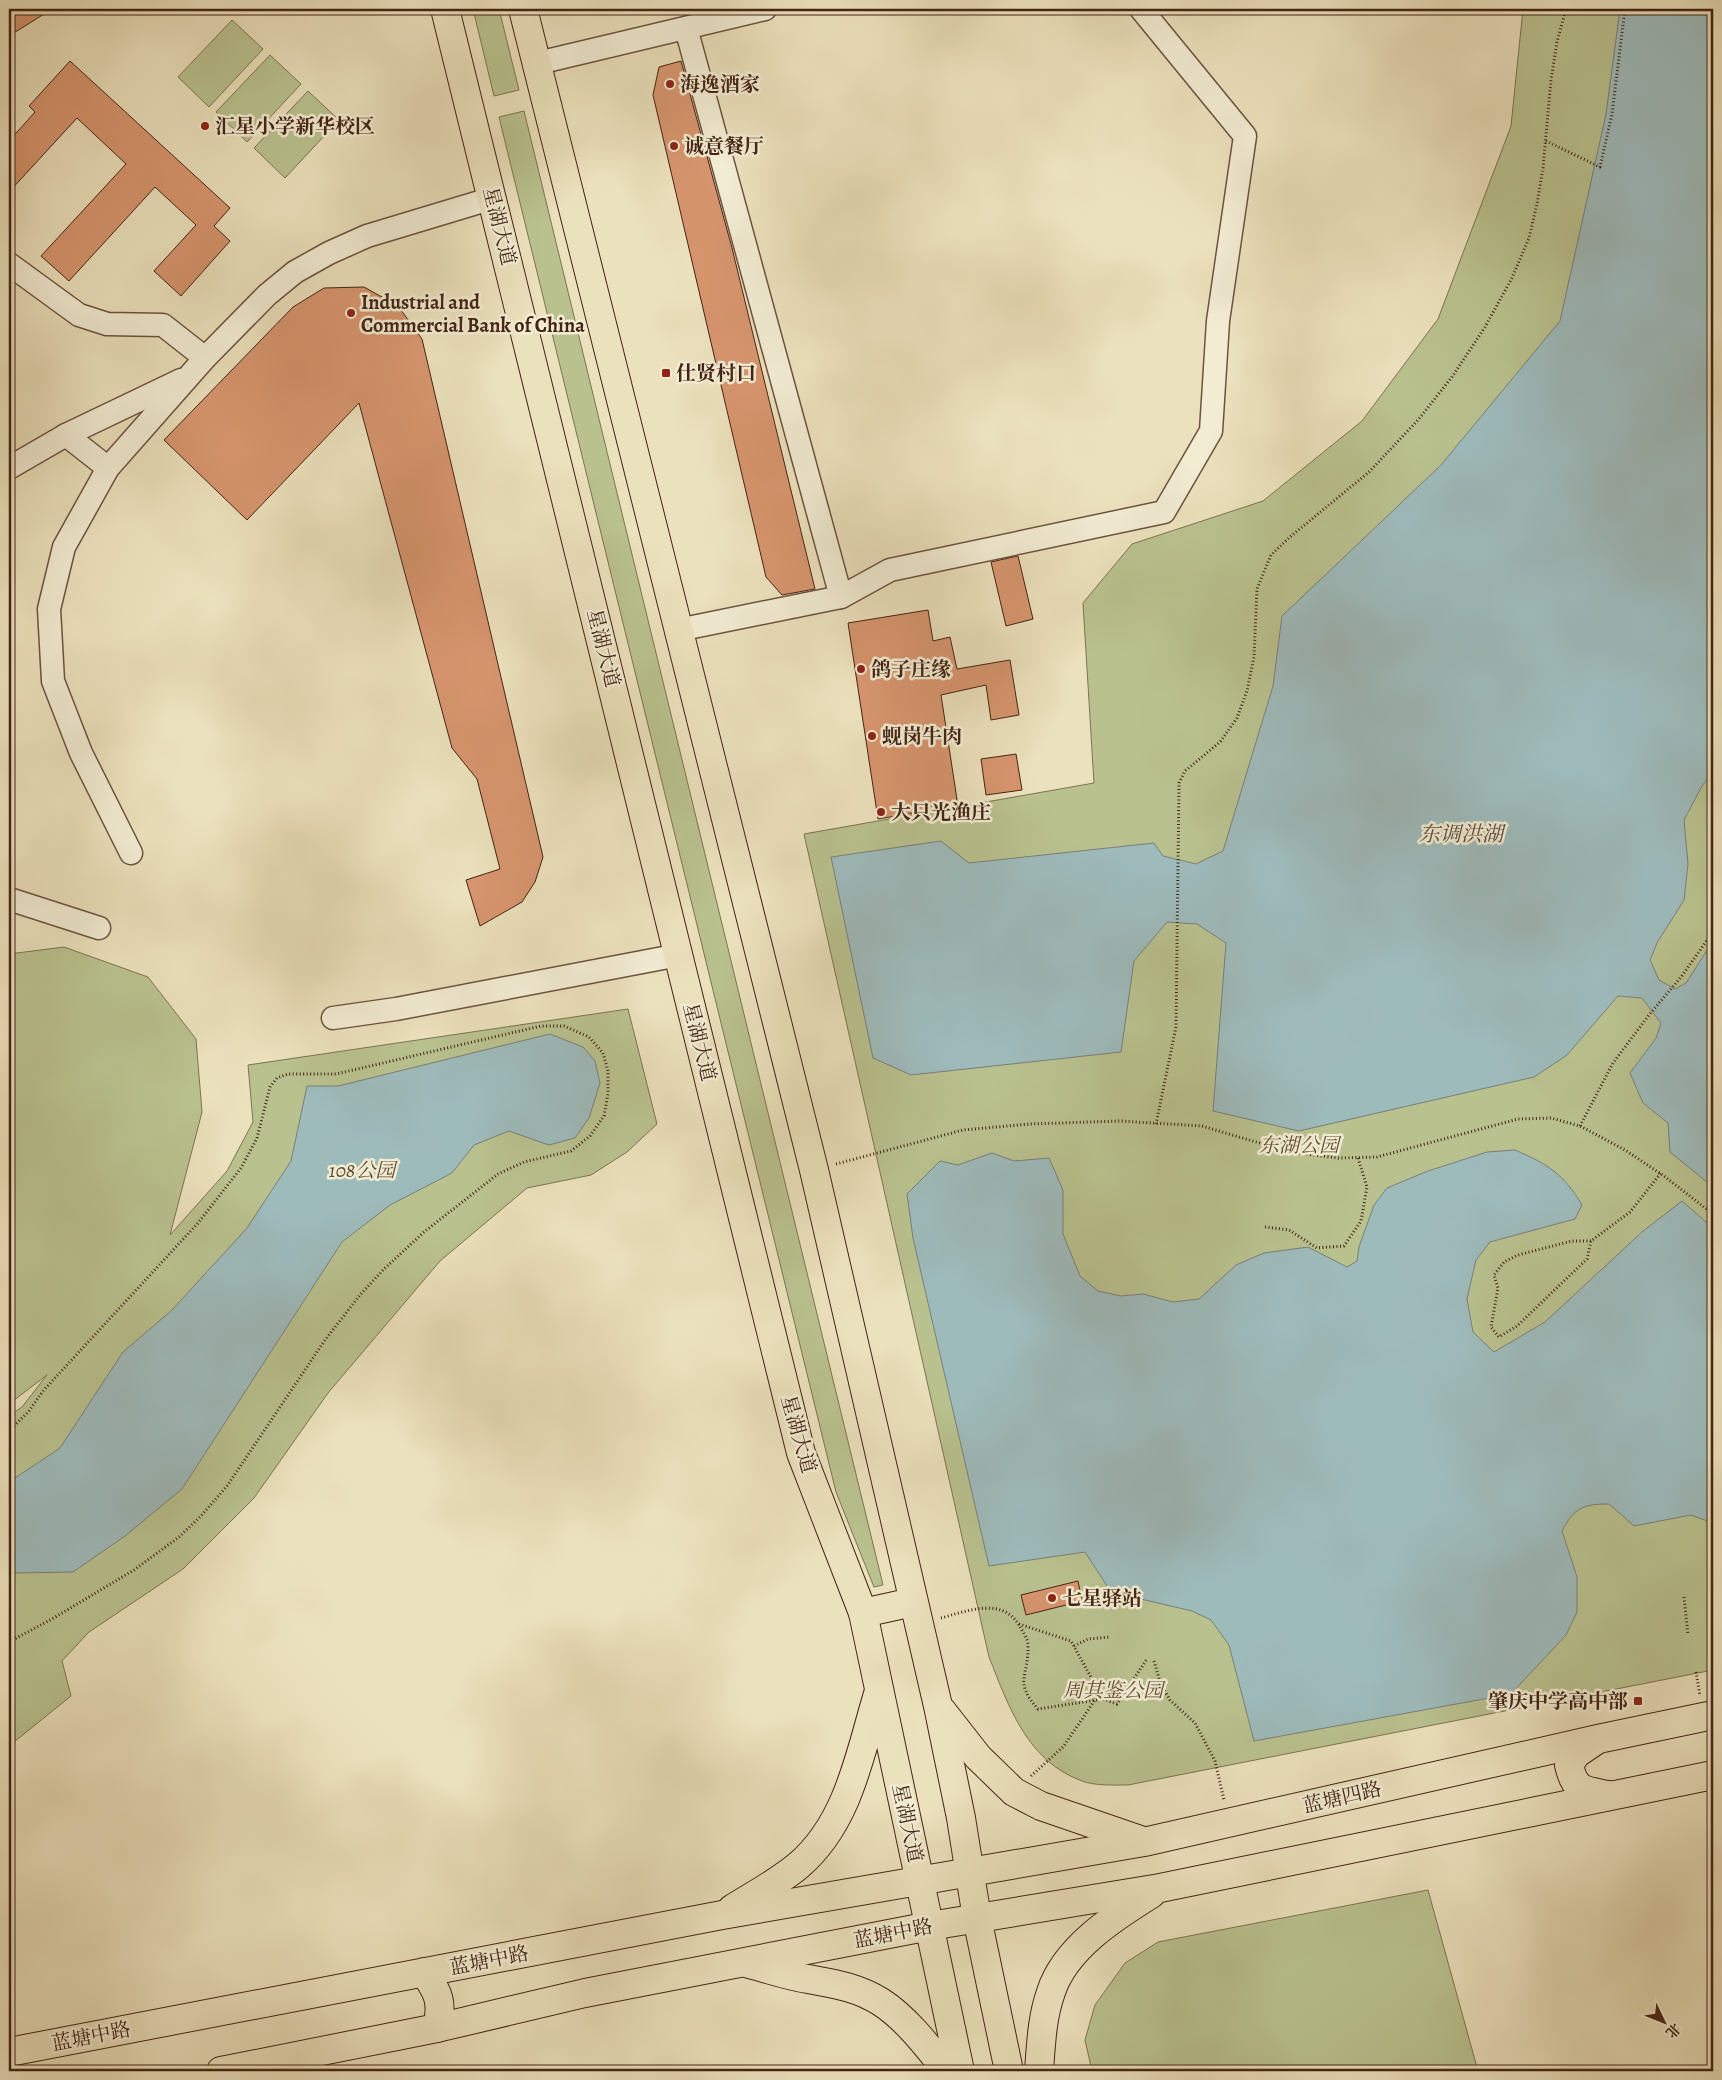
<svg xmlns="http://www.w3.org/2000/svg" width="1722" height="2080" font-family="Alegreya,'Noto Serif SC',serif">
  <style>
    .green { fill: #b9c28f; stroke: #7e7352 }
    .water { fill: #9ebbbc; stroke: #7a7f79 }
    .building { fill: #d7956e; stroke: #432415 }
    .lines { fill: none; stroke-linecap: round; stroke-linejoin: round }
    .minor-casing { stroke: #6d533f; stroke-width: 25 }
    .major-casing { stroke: #432415; stroke-width: 30 }
    .path { stroke: #432415; stroke-width: 3; stroke-dasharray: 1 2.5; stroke-linecap: butt }
    .minor { stroke: #f2ecd3; stroke-width: 22 }
    .major { stroke: #ebe1bc; stroke-width: 28 }
    .poi-dot { fill: #8f2418; stroke: #f2ecd3; stroke-width: 2 }
    .labels { text-anchor: middle; stroke-width: 5; stroke-linejoin: round; paint-order: stroke }
    .poi-label { font-size: 20px; font-weight: bold; fill: #432415; stroke: #f2ecd3; text-anchor: start }
    .street-label { font-size: 20px; fill: #432415; stroke: #f2ecd3 }
    .park-label { font-size: 20px; font-style: italic; fill: #604c34; stroke: #f2ecd3 }
    .water-label { font-size: 21px; font-style: italic; fill: #5a4a3f; stroke: #f2ecd3 }
  </style>
  <rect width="100%" height="100%" fill="#ebe1bc"/>
  <filter id="stains"><feTurbulence type="fractalNoise" baseFrequency=".004" numOctaves="4"/><feColorMatrix values="0 0 0 0 .2 0 0 0 0 .09 0 0 0 0 .02 0 0 0 .5 -.17"/></filter>
  <radialGradient id="worn" r=".72"><stop offset=".6" stop-color="#630" stop-opacity="0"/><stop offset="1" stop-color="#630" stop-opacity=".3"/></radialGradient>
  <g class="green">
    <path d="M473,9h26l20,81 -25,6z"/>
    <path d="M1523,9h190v1661l-585,115c-15,0 -32,1 -46,-4 -55,-20 -73,-74 -93,-124l-185,-823 290,-51 -11,-180 49,-59 131,-43 99,-80 76,-102 73,-193z"/>
    <path d="M232,20l31,29 -54,58 -31,-30z"/>
    <path d="M270,55l31,29 -54,58 -31,-30z"/>
    <path d="M308,91l31,29 -54,58 -31,-30z"/>
    <path d="M524,111l359,1474 -9,2 -38,-95 -337,-1375z"/>
    <path d="M64,947l84,30 48,62 6,73 -32,123 57,-64 26,-49 -5,-57 380,-56 29,115 -30,28 -36,23 -64,13 -87,73 -112,132 -74,105 -71,71 -94,63 -27,29 9,35 -62,50v-330l13,-9 25,-32 -38,29v-450z"/>
    <path d="M1428,1890l50,181h-386l-7,-31 10,-35 30,-42 33,-21z"/>
  </g>
  <g class="water">
    <path d="M1620,9h93v763l-11,14 -18,34 4,44 -4,36 -27,43 -7,17 9,20 16,9 11,-6 27,-42v246l-43,-35 -2,-29 -25,-20 -13,-30 26,-35 5,-15 -19,-25 -24,-2 -51,59 -33,22 -235,54 -86,-20 13,-168 -29,-19 -30,-2 -33,39 -13,91 -210,23 -38,-17 -42,-201 110,-16 28,22 185,-20 9,13 33,8 27,-13 50,-165 9,-70 159,-151 119,-144 46,-207z"/>
    <path d="M550,1034l33,13 12,14 5,22 -11,35 -14,20 -26,7 -40,-14 -35,14 -22,28 -62,32 -48,37 -160,247 -57,47 -52,36 -58,1 -6,7v-98l51,-34 63,-96 49,-42 75,-82 44,-67 16,-75h31z"/>
    <path d="M1515,1150c32,14 49,24 67,55l-7,14 -85,23 -14,18 -9,39 6,33 21,20 51,-30 98,-91 39,-30 31,27v295l-22,-8 -57,11 -25,-22c-26,0 -35,4 -47,27l15,46v35l-11,23 -55,59 -257,47 -25,-96 -18,-25 -19,-9 -81,-19 -26,-40 -96,14 -76,-328 -6,-44 33,-33 18,4 34,-12 22,8 35,-3 14,32v44l17,42 18,15 23,5 22,-2 30,8 26,-3 37,-34 28,-12 44,-6 39,20 10,-6 2,-14 15,-42 13,-17 41,-17 59,-19z"/>
  </g>
  <g class="building">
    <path d="M9,9h43l-43,27z"/>
    <path d="M70,61l160,147 -16,18 16,15 -49,55 -27,-25 42,-46 -41,-38 -86,94 -28,-25 85,-92 -49,-46 -68,74v-51l26,-29 -6,-6z"/>
    <path d="M681,61l51,187 83,341 -33,6 -16,-18 -113,-482 6,-28z"/>
    <path d="M364,287l34,19 24,33 121,518 -8,25 -13,20 -42,24 -14,-46 34,-11 -23,-90 -25,-31 -93,-345 -112,117 -83,-80 129,-133 31,-19z"/>
    <path d="M1018,556l15,63 -27,7 -15,-64z"/>
    <path d="M928,610l5,31 17,-4 7,32 53,-9 9,55 -28,5 -5,-35 -45,10 17,111 -80,13 -30,-196z"/>
    <path d="M1016,754l6,36 -36,5 -5,-36z"/>
    <path d="M1078,1581l4,20 -56,14 -5,-20z"/>
  </g>
  <g class="lines">
    <defs>
      <g id="minor">
        <path d="M538,63l227,-54"/>
        <path d="M9,264l70,51 28,9 56,1 42,33"/>
        <path d="M66,435l42,33"/>
        <path d="M9,468l57,-33 115,-55"/>
        <path d="M841,597l49,-27 274,-58 47,-81 7,-110 27,-185 -104,-127"/>
        <path d="M678,630l163,-33 -155,-569"/>
        <path d="M131,853l-50,-100 -28,-72 -4,-72 15,-62 44,-79 97,-110 62,-63 28,-23 34,-19 38,-17 126,-38"/>
        <path d="M9,899l90,29"/>
        <path d="M333,1018l63,-9 283,-54"/>
      </g>
      <g id="major">
        <path d="M445,9l356,1444 62,160 97,458"/>
        <path d="M523,9l291,1161 124,536 23,112 16,100 32,153"/>
        <path d="M863,1613l50,-11"/>
        <path d="M942,1711l36,46 36,35 27,14 102,35"/>
        <path d="M1595,1741l-19,13 -7,11c6,27 15,25 39,30"/>
        <path d="M732,1909c22,-14 47,-27 67,-44 50,-43 61,-112 79,-171"/>
        <path d="M749,1964c20,5 39,12 59,15 27,5 49,8 73,23 26,17 47,45 66,69"/>
        <path d="M424,1972c15,21 19,31 13,56"/>
        <path d="M9,2052l713,-137 422,-73 454,-103 115,-24"/>
        <path d="M221,2071l216,-43 148,-35 345,-67 230,-38 553,-113"/>
        <path d="M1039,2071c2,-27 3,-54 12,-79 14,-44 63,-75 100,-98"/>
      </g>
    </defs>
    <use href="#minor" class="minor-casing"/>
    <use href="#major" class="major-casing"/>
    <g class="path">
      <path d="M1546,141l54,26 12,-53 13,-105"/>
      <path d="M1156,1124l20,-97 3,-244 6,-12 35,-29 17,-24 10,-27 7,-34 3,-68 14,-34 19,-18 79,-65 49,-52 34,-43 33,-50 27,-49 17,-40 8,-34 6,-36 8,-88 6,-38 9,-33"/>
      <path d="M1580,1126l33,-63 36,-48 32,-38 32,-45"/>
      <path d="M836,1164l127,-34 67,-6 90,-3 82,5 88,26 48,6 39,-1 141,-38 33,-1 29,8 45,24 39,26 49,38"/>
      <path d="M1265,1227l24,3 28,18 27,-2 17,-25 6,-34 -9,-29"/>
      <path d="M1591,1241h-19l-54,14 -14,7 -10,13 4,13 -7,39 8,10 18,-11 70,-67 4,-18 39,-29 31,-39"/>
      <path d="M9,1431l20,-20 14,-20 155,-168 43,-55 16,-30 13,-51 7,-9 11,-4h48l205,-48h23l25,11 14,16 5,18v23l-4,22 -14,20 -19,15 -47,11 -26,12 -74,58 -40,37 -24,26 -35,45 -98,146 -26,30 -22,21 -45,33 -82,49 -43,23"/>
      <path d="M1684,1597l4,38"/>
      <path d="M941,1618c26,-7 63,-22 79,9 3,5 8,12 8,18 1,31 -15,36 10,64l65,-10 14,5 30,-45"/>
      <path d="M1019,1624l52,17 32,58"/>
      <path d="M1074,1646l14,-7 22,-2"/>
      <path d="M1154,1661l7,24 9,15 25,23 20,38 9,39"/>
      <path d="M1696,1672l4,24"/>
      <path d="M1031,1776l32,-29 32,-47"/>
    </g>
    <use href="#minor" class="minor"/>
    <use href="#major" class="major"/>
  </g>
  <g class="poi-dot">
    <circle cx="670" cy="84" r="5"/>
    <circle cx="205" cy="126" r="5"/>
    <circle cx="674" cy="146" r="5"/>
    <circle cx="351" cy="313" r="5"/>
    <rect x="661" y="368" width="10" height="10" rx="2.5"/>
    <circle cx="861" cy="669" r="5"/>
    <circle cx="872" cy="736" r="5"/>
    <circle cx="881" cy="812" r="5"/>
    <circle cx="1052" cy="1598" r="5"/>
    <rect x="1633" y="1696" width="10" height="10" rx="2.5"/>
  </g>
  <g class="labels">
    <g class="poi-label">
      <text x="680" y="91">海逸酒家</text>
      <text x="215" y="133">汇星小学新华校区</text>
      <text x="684" y="153">诚意餐厅</text>
      <text x="361" y="309">Industrial and<tspan x="361" dy="23">Commercial Bank of China</tspan></text>
      <text x="676" y="380">仕贤村口</text>
      <text x="871" y="676">鸽子庄缘</text>
      <text x="882" y="743">蚬岗牛肉</text>
      <text x="891" y="819">大只光渔庄</text>
      <text x="1062" y="1605">七星驿站</text>
      <text x="1628" y="1708" text-anchor="end">肇庆中学高中部</text>
    </g>
    <g class="street-label">
      <text transform="translate(500 226) rotate(76)" y="7">星湖大道</text>
      <text transform="translate(604 648) rotate(76)" y="7">星湖大道</text>
      <text transform="translate(700 1042) rotate(76)" y="7">星湖大道</text>
      <text transform="translate(799 1434) rotate(74)" y="7">星湖大道</text>
      <text transform="translate(1342 1797) rotate(-13)" y="7">蓝塘四路</text>
      <text transform="translate(908 1823) rotate(78)" y="7">星湖大道</text>
      <text transform="translate(893 1933) rotate(-11)" y="7">蓝塘中路</text>
      <text transform="translate(489 1960) rotate(-11)" y="7">蓝塘中路</text>
      <text transform="translate(91 2036) rotate(-11)" y="7">蓝塘中路</text>
    </g>
    <g class="park-label">
      <text x="1299" y="1152">东湖公园</text>
      <text x="362" y="1177">108公园</text>
      <text x="1113" y="1697">周其鉴公园</text>
    </g>
    <g class="water-label">
      <text x="1461" y="841">东调洪湖</text>
    </g>
  </g>
  <rect width="1722" height="2080" fill="none" stroke="#ebe1bc" stroke-width="30"/>
  <rect x="10" y="10" width="1702" height="2060" fill="none" stroke="#432415" stroke-width="2.5"/>
  <rect x="15" y="15" width="1692" height="2050" fill="none" stroke="#432415"/>
  <g transform="translate(1664 2022) rotate(133)" stroke="#f2ecd3" stroke-width="4" paint-order="stroke">
  <path d="M0-4L9 19L0 12L-9 19Z" fill="#432415"/>
  <text y="-8" font-size="14" font-weight="bold" text-anchor="middle" fill="#432415">北</text>
  </g>
  <rect width="100%" height="100%" filter="url(#stains)"/>
  <rect width="100%" height="100%" fill="url(#worn)"/>
</svg>
